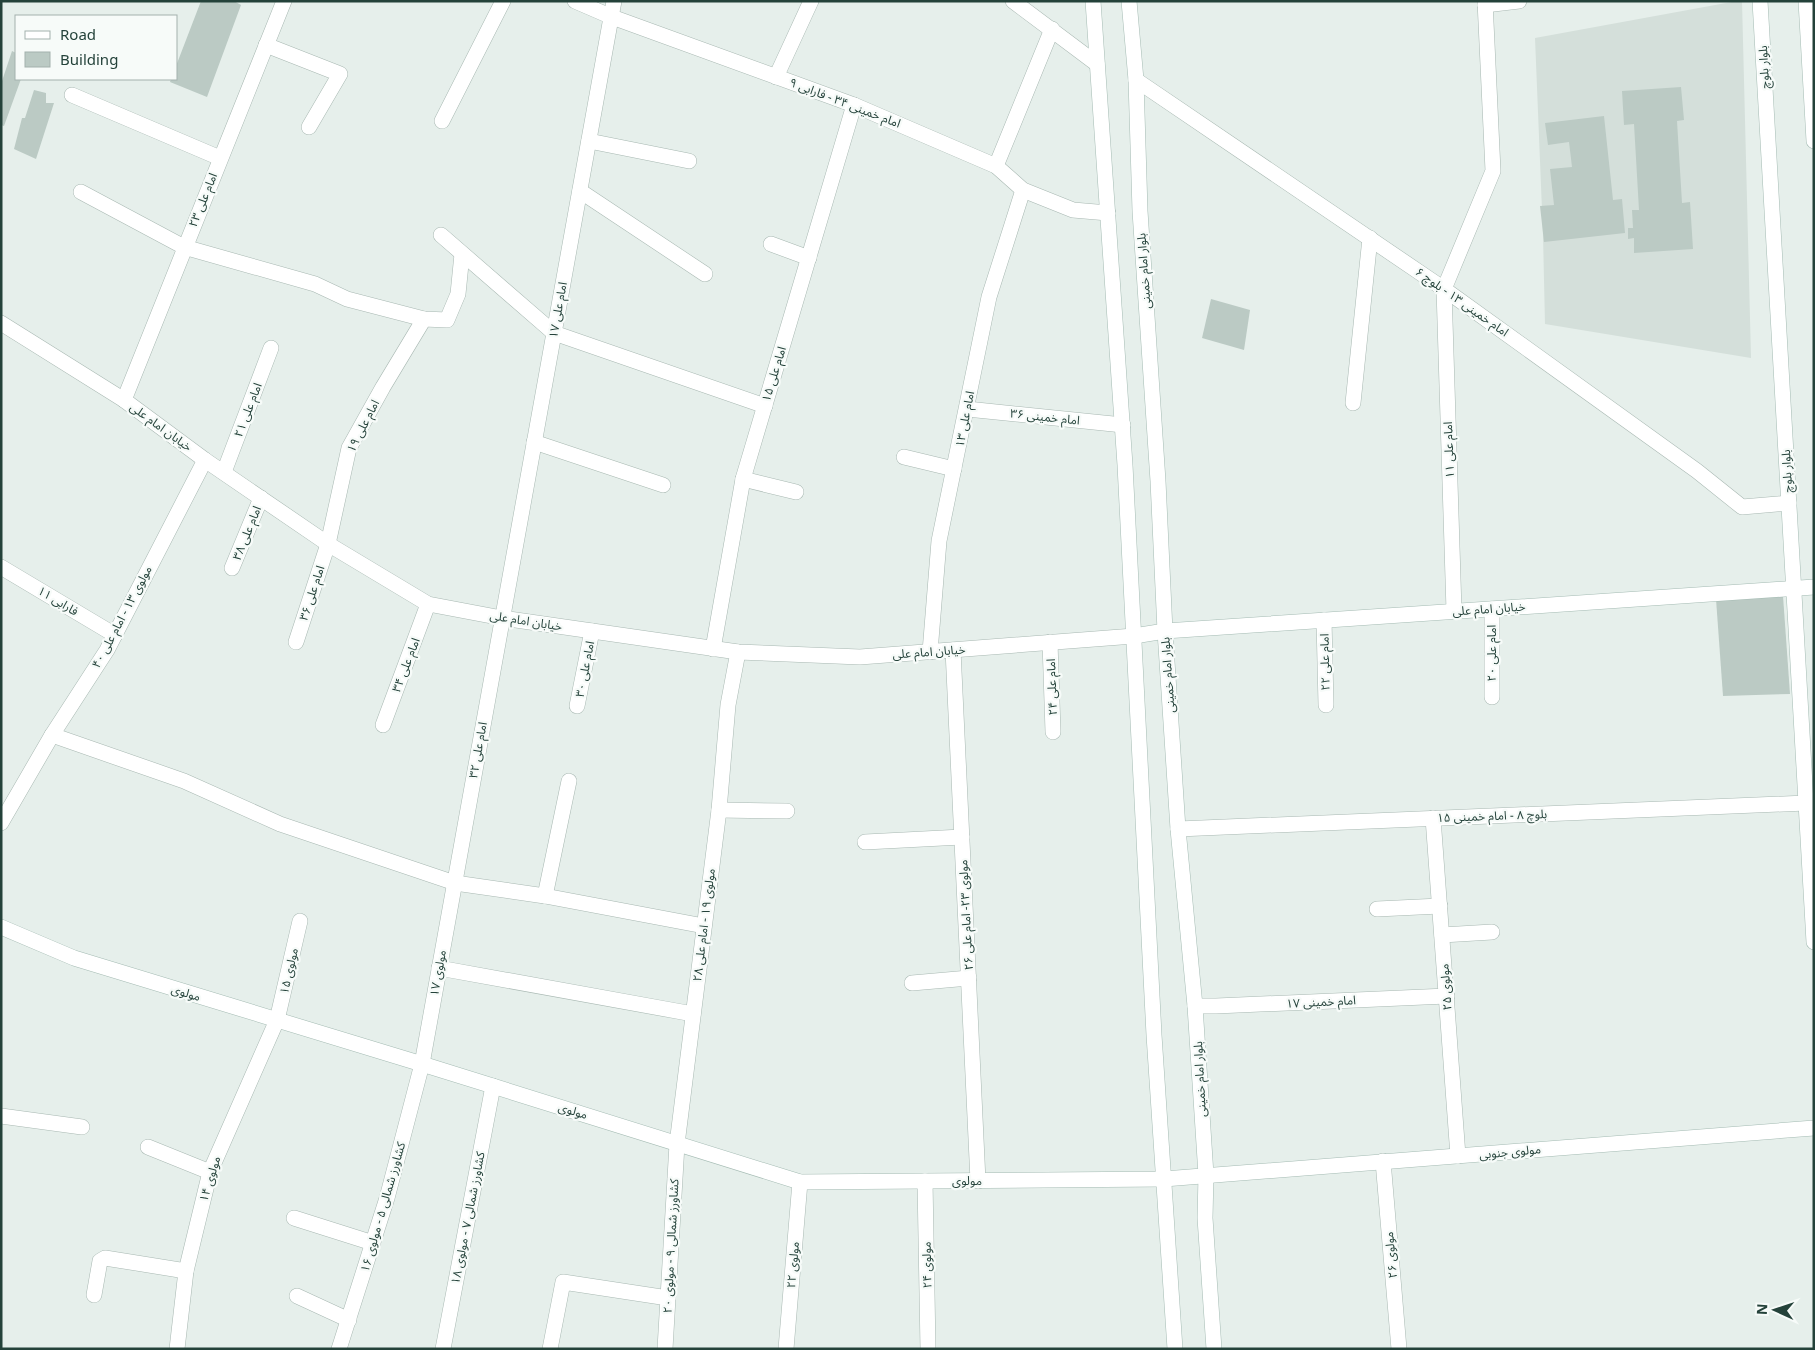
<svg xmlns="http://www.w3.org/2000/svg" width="1815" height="1350" font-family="'Noto Sans','Noto Sans Arabic',sans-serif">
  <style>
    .built { fill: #d4dfda }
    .building { fill: #bbcac4 }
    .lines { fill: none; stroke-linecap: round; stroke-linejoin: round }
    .street-casing { stroke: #a8b8b2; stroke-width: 16 }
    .secondary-casing { stroke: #a4bbb3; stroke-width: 16 }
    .street { stroke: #fff; stroke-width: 15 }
    .secondary { stroke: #fff; stroke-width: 15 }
    .labels { text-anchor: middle; stroke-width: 4.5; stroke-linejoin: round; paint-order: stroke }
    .street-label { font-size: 12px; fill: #24423a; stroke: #f7fbf9 }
  </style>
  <rect width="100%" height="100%" fill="#e6efeb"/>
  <path class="built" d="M1737,1h5l9,357 -206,-34 -2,-89 -8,-197z"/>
  <g class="building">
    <path d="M201,1h33l7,4 -34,92 -37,-15 1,-3h5v-13z"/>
    <path d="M12,51l4,2v26h5l-17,47 -3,-1v-41z"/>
    <path d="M1681,87l3,33 -7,1 5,82 8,-1 3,47 -59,4v-15l-6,1v-11h5l-1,-18h7l-5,-86 -10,1 -2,-34z"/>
    <path d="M34,90l12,3v10h8l-18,56 -22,-10 8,-31h3z"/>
    <path d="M1604,116l9,84 9,-1 3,34 -81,9 -4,-36 14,-1 -4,-36 22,-2 -3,-25 -21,3 -3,-22z"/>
    <path d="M1211,299l39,11 -6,40 -42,-12z"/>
    <path d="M1783,596l7,98 -67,2 -7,-97z"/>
  </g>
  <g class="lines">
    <defs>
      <g id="street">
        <path d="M575,1l37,16 242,88 142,61 27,24 50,20 35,3"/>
        <path d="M1013,1l84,63"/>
        <path d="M1485,5l34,-4"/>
        <path d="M266,45l74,29 -31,53"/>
        <path d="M776,77l35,-76"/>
        <path d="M1136,80l308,209 253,182 45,36 47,-4"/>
        <path d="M72,95l148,63"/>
        <path d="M442,121l61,-120"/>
        <path d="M589,141l100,20"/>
        <path d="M996,166l56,-137"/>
        <path d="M580,191l125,83"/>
        <path d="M81,192l103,55 131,37 32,15 77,20 23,1 11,-26 4,-40"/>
        <path d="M441,235l113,98 211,73"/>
        <path d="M771,244l38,14"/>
        <path d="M1,323l123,77 81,60 123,84 100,60 74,14 236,34 122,5 274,-21"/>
        <path d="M124,400l160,-399"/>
        <path d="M1353,403l17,-165"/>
        <path d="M967,409l156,16"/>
        <path d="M534,442l129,43"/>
        <path d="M904,457l50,12"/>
        <path d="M224,472l47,-124"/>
        <path d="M743,479l53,13"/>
        <path d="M1,567l114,68"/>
        <path d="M232,568l29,-70"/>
        <path d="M1454,611l-10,-322 49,-118 -8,-170"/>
        <path d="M1324,620l2,85"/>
        <path d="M296,642l32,-98 21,-96 34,-61 41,-68"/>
        <path d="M1050,642l3,90"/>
        <path d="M713,649l30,-170 111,-374"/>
        <path d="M953,650l25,531"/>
        <path d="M930,652l9,-111 50,-244 34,-107"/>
        <path d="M1492,697v-88"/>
        <path d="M577,706l15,-75"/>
        <path d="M383,725l45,-121"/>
        <path d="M52,735l132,46 96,43 175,59 90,13 159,30"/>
        <path d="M719,810l68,1"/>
        <path d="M1433,818l25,338"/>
        <path d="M1,823l51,-88 55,-85 98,-190"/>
        <path d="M1178,829l628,-26"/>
        <path d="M865,842l97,-5"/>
        <path d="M545,896l24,-115"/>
        <path d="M1377,909l63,-3"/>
        <path d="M1442,935l50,-3"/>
        <path d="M439,968l254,46"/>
        <path d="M912,983l57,-5"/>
        <path d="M1195,1006h21l231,-10"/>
        <path d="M1,1116l81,11"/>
        <path d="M148,1147l62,25"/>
        <path d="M1383,1161l16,188"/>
        <path d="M925,1181l3,168"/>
        <path d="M294,1218l79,25"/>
        <path d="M94,1295l6,-34 5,-3 81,13"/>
        <path d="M297,1296l52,24"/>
        <path d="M177,1349l9,-78 24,-99 67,-152 23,-99"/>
        <path d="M339,1349l48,-151 35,-134 192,-1063"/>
        <path d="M443,1349l50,-263"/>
        <path d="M550,1349l13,-67 105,16"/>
        <path d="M665,1349l12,-205 42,-334 9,-105 10,-53"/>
        <path d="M786,1349l14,-167"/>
      </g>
      <g id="secondary">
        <path d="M1093,1l32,464 29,570 21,314"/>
        <path d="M1129,1l7,79 4,131 18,270 7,150 13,198 17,177 11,169 -1,43 9,131"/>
        <path d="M1760,1l54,941"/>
        <path d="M1806,1l8,140"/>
        <path d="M1134,636l31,-5 649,-44"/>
        <path d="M1,927l73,31 348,106 378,118 364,-3 650,-51"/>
      </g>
    </defs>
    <use href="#street" class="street-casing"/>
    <use href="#secondary" class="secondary-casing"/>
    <use href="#street" class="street"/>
    <use href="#secondary" class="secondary"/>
  </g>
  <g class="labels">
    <g class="street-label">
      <text transform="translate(1764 67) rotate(-93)" y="4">بلوار بلوچ</text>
      <text transform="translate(845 103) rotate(21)" y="4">امام خمینی ۳۴ - فارابی ۹</text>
      <text transform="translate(203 200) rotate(-68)" y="4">امام علی ۲۳</text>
      <text transform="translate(1144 271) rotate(-94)" y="4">بلوار امام خمینی</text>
      <text transform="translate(1462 302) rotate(35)" y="4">امام خمینی ۱۳ - بلوچ ۶</text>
      <text transform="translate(558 310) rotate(-80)" y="4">امام علی ۱۷</text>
      <text transform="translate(774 374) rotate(-73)" y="4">امام علی ۱۵</text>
      <text transform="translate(248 410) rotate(-69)" y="4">امام علی ۲۱</text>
      <text transform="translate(1045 417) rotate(6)" y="4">امام خمینی ۳۶</text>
      <text transform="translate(965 419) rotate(-79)" y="4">امام علی ۱۳</text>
      <text transform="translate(363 426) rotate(-63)" y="4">امام علی ۱۹</text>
      <text transform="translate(161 427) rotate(36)" y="4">خیابان امام علی</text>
      <text transform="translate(1449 450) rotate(-92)" y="4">امام علی ۱۱</text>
      <text transform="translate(1787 471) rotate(-93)" y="4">بلوار بلوچ</text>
      <text transform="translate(247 533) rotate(-68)" y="4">امام علی ۳۸</text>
      <text transform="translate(312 593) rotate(-72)" y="4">امام علی ۳۶</text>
      <text transform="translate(58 601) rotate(31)" y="4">فارابی ۱۱</text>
      <text transform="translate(1489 609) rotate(-4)" y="4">خیابان امام علی</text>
      <text transform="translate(122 617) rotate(-62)" y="4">مولوی ۱۳ - امام علی ۴۰</text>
      <text transform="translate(526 621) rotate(9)" y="4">خیابان امام علی</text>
      <text transform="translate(929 652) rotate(-4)" y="4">خیابان امام علی</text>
      <text transform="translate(1492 653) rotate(-90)" y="4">امام علی ۲۰</text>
      <text transform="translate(1325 662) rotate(-91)" y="4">امام علی ۲۲</text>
      <text transform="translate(406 665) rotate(-69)" y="4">امام علی ۳۴</text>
      <text transform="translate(585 669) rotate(-79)" y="4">امام علی ۳۰</text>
      <text transform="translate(1168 675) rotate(-94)" y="4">بلوار امام خمینی</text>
      <text transform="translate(1052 687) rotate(-92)" y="4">امام علی ۲۴</text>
      <text transform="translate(478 750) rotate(-80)" y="4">امام علی ۳۲</text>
      <text transform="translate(1492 816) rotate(-2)" y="4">بلوچ ۸ - امام خمینی ۱۵</text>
      <text transform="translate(966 915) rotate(-93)" y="4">مولوی ۲۳- امام علی ۲۶</text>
      <text transform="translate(704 925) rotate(-83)" y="4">مولوی ۱۹ - امام علی ۲۸</text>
      <text transform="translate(289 971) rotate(-77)" y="4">مولوی ۱۵</text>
      <text transform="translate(438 973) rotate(-80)" y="4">مولوی ۱۷</text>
      <text transform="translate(1446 987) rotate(-94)" y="4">مولوی ۲۵</text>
      <text transform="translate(186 993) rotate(17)" y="4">مولوی</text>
      <text transform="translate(1321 1002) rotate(-3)" y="4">امام خمینی ۱۷</text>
      <text transform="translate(1200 1079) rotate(-93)" y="4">بلوار امام خمینی</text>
      <text transform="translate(573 1111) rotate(17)" y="4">مولوی</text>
      <text transform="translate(1510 1152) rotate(-5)" y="4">مولوی جنوبی</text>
      <text transform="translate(210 1179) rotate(-73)" y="4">مولوی ۱۴</text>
      <text x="967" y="1185">مولوی</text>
      <text transform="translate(383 1207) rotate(-74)" y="4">کشاورز شمالی ۵ - مولوی ۱۶</text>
      <text transform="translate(468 1218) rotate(-79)" y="4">کشاورز شمالی ۷ - مولوی ۱۸</text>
      <text transform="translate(671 1246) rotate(-87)" y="4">کشاورز شمالی ۹ - مولوی ۲۰</text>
      <text transform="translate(1391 1255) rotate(-95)" y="4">مولوی ۲۶</text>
      <text transform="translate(793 1265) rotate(-85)" y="4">مولوی ۲۲</text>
      <text transform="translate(927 1265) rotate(-91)" y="4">مولوی ۲۴</text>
    </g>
  </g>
  <rect width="1815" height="1350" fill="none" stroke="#24423a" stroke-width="5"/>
  <rect x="15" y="15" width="162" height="65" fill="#f7fbf9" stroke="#a3b1ad"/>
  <rect x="25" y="31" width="25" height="8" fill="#ffffff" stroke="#a3b1ad"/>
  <text x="60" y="40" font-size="15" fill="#24423a">Road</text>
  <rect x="25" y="52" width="25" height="15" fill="#bbcac4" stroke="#a3b1ad"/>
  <text x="60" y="65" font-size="15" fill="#24423a">Building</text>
  <g transform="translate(1775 1310) rotate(273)" stroke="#f7fbf9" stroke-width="4" paint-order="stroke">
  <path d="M0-4L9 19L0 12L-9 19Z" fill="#24423a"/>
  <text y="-8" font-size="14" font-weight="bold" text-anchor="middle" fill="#24423a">N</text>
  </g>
</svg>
